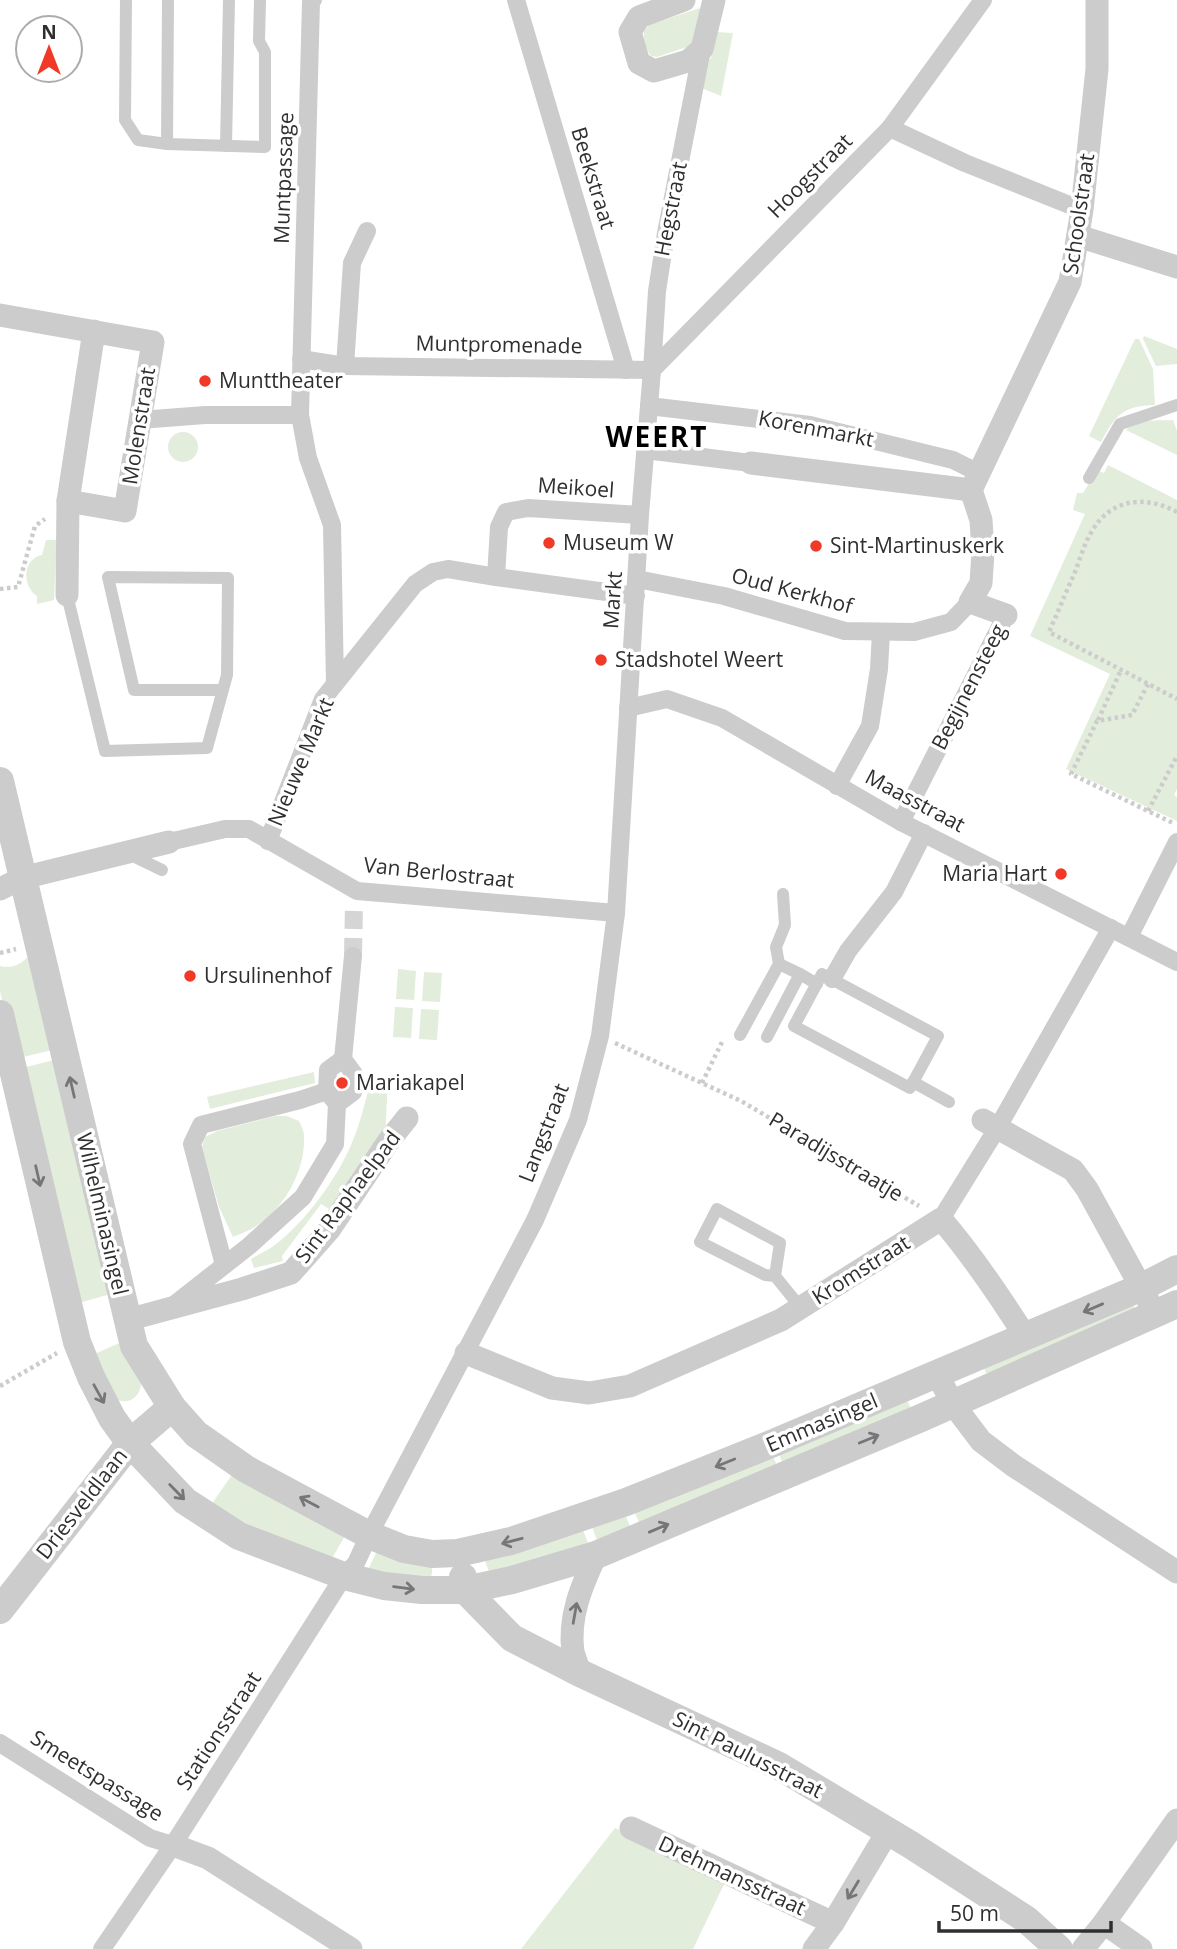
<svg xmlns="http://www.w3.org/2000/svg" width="1177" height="1949" font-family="'Open Sans',sans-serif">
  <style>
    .green { fill: #e3eddc }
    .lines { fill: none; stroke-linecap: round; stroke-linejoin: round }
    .pedestrian-tunnel { stroke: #d5d5d5; stroke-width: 18; stroke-dasharray: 18 9; stroke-linecap: butt }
    .path { stroke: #ccc; stroke-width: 4.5; stroke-dasharray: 3.5 3.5; stroke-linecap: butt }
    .service { stroke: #ccc; stroke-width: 12 }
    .pedestrian { stroke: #ccc; stroke-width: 18 }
    .minor { stroke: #ccc; stroke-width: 23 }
    .tertiary { stroke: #ccc; stroke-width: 28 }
    .oneway { stroke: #767676 }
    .poi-dot { fill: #f03927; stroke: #fff; stroke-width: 2.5 }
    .labels { text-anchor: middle; stroke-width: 7; stroke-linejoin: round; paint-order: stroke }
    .street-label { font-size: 21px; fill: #2f2f2f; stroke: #fff }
    .poi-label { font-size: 21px; fill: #2f2f2f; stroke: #fff; text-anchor: start }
    .district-label { font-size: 28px; font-weight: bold; letter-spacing: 2px; fill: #000; stroke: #fff }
  </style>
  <rect width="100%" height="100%" fill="#fff"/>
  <g class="green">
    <path d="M703,7l-7,37 -39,13 -6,-1c-6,-7 -8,-18 -7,-26l5,-5z"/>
    <path d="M716,32l17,1 -12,63 -22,-9 5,-26 7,-3z"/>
    <path d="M1144,336l33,13v15l-21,2 -13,-27z"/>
    <path d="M1135,339h4l14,30 2,36c-32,1 -39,9 -54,37l-12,-6z"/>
    <path d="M1173,420l4,11v24l-51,-25c12,-12 31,-9 47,-10z"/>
    <circle cx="183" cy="447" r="15"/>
    <path d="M1108,465l69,35v289l-3,6 3,2v24l-111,-52 44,-95 -80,-38 55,-122 -12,-4 4,-17h6l14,-23 7,3z"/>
    <path d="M46,540h11l-3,60 -17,4v-8c-15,-10 -15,-37 5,-41z"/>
    <path d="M30,955l22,95 -37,9 -15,-68v-25c13,3 21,-2 30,-11z"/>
    <path d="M398,969l18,2 -2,29 -18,-1z"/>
    <path d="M424,972l18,1 -2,29 -18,-1z"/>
    <path d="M395,1007l18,1 -2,30 -18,-1z"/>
    <path d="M421,1009l18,1 -2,30 -18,-1z"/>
    <path d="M54,1060l57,234 -36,10 -57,-235z"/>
    <path d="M314,1072l1,11 -105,26 -3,-12z"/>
    <path d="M362,1077l26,1 -3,62 -51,72 -13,-8 -39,52 1,5 -29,7 -3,-9c8,-5 17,-9 24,-14 30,-23 61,-65 76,-100 8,-18 13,-38 18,-58l-7,-1z"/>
    <path d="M275,1116h12l12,5c2,4 5,10 5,15 2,35 -21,75 -51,92 -7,4 -14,6 -20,9l-14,-30 -13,-45 -4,-15 3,-10 12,-6z"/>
    <path d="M1133,1302l2,10 -146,68 -8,-19z"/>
    <path d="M124,1341c7,15 28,43 10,57 -6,5 -14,3 -22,1l-22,-43z"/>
    <path d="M904,1394l9,19 -129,54 -7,-18z"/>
    <path d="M771,1452l8,18 -138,57 -7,-16z"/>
    <path d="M236,1469l110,65 -16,28 -84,-37 -35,-20z"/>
    <path d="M625,1514l7,17 -33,14 -7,-18z"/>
    <path d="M583,1530l7,18 -98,32 -7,-19z"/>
    <path d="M378,1549l54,18v7l-3,6 -63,-6z"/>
    <path d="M615,1828l112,50 -34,71h-172z"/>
  </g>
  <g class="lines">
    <path class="pedestrian-tunnel" d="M353,956l1,-52"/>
    <g class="path">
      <path d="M1177,512c-31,-17 -66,-14 -85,19 -8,13 -12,28 -17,41 -9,20 -17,40 -26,60l128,67"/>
      <path d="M0,589l18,-2 17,-61 10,-7"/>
      <path d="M1148,684l-16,31 -35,6 -26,53 102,49"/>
      <path d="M1098,720l23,-50"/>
      <path d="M1148,811l29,-55"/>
      <path d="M0,953l16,-4"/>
      <path d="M615,1043l126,58 178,105"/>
      <path d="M702,1083l21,-43"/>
      <path d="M0,1386l57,-33"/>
    </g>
    <g class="service">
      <path d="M126,0l-1,120 13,20 29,4 98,3v-95l-6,-11 1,-41"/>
      <path d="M167,144l1,-144"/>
      <path d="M226,146l3,-146"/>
      <path d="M1089,478l31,-54 57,-19"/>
      <path d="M67,595l38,156 102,-3 20,-73 1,-97 -120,-1 26,113h89"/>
      <path d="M129,854l33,16"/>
      <path d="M779,964l-3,-17 9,-22 -2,-31"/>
      <path d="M822,974l116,62 -28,52 -116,-62z"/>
      <path d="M740,1035l39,-71 21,10"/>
      <path d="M767,1037l33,-63 17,10"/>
      <path d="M913,1082l36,20"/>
      <path d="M775,1276l-10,-1 -65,-33 17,-33 63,34 -5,33 26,32"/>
    </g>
    <g class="pedestrian">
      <path d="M313,0l-2,2 -11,413 8,43 24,67 3,159"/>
      <path d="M516,0l110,370"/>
      <path d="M890,128l75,35 117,47"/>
      <path d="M367,231l-15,32 -7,103 307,4"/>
      <path d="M301,359l44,7"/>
      <path d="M652,370l238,-242 93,-128"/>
      <path d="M649,406l161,19 143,35 26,13"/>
      <path d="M140,420l65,-5h95"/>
      <path d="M645,450l106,13"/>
      <path d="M637,579l87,17 121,35 69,1 37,-10 19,-20"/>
      <path d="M636,596l-140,-19 3,-50 7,-15 22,-4 112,7"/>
      <path d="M628,708l39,-9 55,19 179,104 276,140"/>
      <path d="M837,786l33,-60 9,-57 2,-37"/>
      <path d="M901,822l105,-207"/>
      <path d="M268,841l55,-142 92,-115 18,-12 15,-3 48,8"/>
      <path d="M169,842l56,-13h24l108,62 259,22"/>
      <path d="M1129,937l48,-95"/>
      <path d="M832,979l16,-28 46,-59 30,-59"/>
      <path d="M337,1104l16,-12 1,-18 -11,-15"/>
      <path d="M941,1219l57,-92 113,-199"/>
      <path d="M224,1265l-32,-121 9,-19 99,-25 27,-9"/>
      <path d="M175,1304l74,-58 54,-49 32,-53 2,-40 -10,-13 1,-21 15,-11 10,-103"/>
      <path d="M0,1743l150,95 23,7"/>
      <path d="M102,1949l71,-104 171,-269 12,-13 13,-28 166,-315 43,-100 22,-84 16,-123 24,-398 12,-145 5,-79 9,-58 36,-184"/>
    </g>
    <g class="minor">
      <path d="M684,0l-45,17 -9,15 9,31 15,8 34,-10 14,-12 12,-49"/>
      <path d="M1078,236l99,31"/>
      <path d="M0,315l153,27 -28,169 -57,-10 26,-170"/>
      <path d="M751,463l220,27"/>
      <path d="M971,490l99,-208 12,-72 15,-141v-69"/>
      <path d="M971,490l10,30 2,32 -2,31 -11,19 36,13"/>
      <path d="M67,595l1,-94"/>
      <path d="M0,889l22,-11 147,-36"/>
      <path d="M983,1120l90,50 14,19 61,111"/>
      <path d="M127,1320l115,-31 49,-16 38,-43 59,-88 19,-24"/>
      <path d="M466,1353l86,35 37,5 41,-7 151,-66 160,-101c32,37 58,76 84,117"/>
      <path d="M937,1374l16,30 28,37 33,25 163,106"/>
      <path d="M580,1673c-2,-7 -5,-14 -7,-21 -5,-35 9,-67 23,-97"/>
      <path d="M631,1828l202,95"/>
      <path d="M173,1845l35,13 143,91"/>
      <path d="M1104,1923l37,26"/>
      <path d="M814,1949l19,-26 55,-92"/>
      <path d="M1083,1949l21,-26 73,-103"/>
    </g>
    <g class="tertiary">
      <path d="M0,781l134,565 38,61 24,27 50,35 123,66 35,14 28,5 26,-1 53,-12 115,-39 145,-58 371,-157 35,-18"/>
      <path d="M0,1014l77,328 14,35 21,41 18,25 55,58 54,35 105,40 40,10 38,4h43l47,-10 84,-25 325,-137 256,-114"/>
      <path d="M463,1577l2,13 47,48 68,35 199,93 132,79 116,75 32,29"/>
      <path d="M0,1610l130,-167 42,-36"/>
    </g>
  </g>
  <defs><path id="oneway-shaft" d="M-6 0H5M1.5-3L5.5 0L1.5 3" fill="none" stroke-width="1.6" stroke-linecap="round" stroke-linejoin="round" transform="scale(1.75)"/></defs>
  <g class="oneway">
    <use href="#oneway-shaft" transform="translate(72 1087) rotate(-103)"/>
    <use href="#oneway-shaft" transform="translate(38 1176) rotate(77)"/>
    <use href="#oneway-shaft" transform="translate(1093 1308) rotate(157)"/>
    <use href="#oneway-shaft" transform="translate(99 1394) rotate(61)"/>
    <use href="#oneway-shaft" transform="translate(869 1439) rotate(-22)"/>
    <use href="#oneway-shaft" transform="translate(725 1463) rotate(158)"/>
    <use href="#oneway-shaft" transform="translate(177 1492) rotate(46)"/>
    <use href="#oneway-shaft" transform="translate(309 1502) rotate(-152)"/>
    <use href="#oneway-shaft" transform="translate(659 1528) rotate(-23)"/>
    <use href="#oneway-shaft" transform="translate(512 1541) rotate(165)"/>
    <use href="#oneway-shaft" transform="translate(404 1588) rotate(7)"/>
    <use href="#oneway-shaft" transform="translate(575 1613) rotate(-80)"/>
    <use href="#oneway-shaft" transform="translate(853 1890) rotate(121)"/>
  </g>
  <g class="poi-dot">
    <circle cx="205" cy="381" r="7"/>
    <circle cx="549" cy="543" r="7"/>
    <circle cx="816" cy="546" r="7"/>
    <circle cx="601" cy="660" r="7"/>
    <circle cx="1061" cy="874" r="7"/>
    <circle cx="190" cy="976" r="7"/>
    <circle cx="342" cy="1083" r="7"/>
  </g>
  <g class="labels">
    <g class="street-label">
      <text transform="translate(810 176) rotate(-45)" y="7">Hoogstraat</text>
      <text transform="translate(284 178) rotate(-88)" y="7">Muntpassage</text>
      <text transform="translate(593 178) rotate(73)" y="7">Beekstraat</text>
      <text transform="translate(671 209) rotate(-79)" y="7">Hegstraat</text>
      <text transform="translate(1079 214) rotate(-82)" y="7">Schoolstraat</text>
      <text transform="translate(499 345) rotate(1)" y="7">Muntpromenade</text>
      <text transform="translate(139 426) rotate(-81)" y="7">Molenstraat</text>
      <text transform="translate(816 429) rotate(11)" y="7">Korenmarkt</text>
      <text transform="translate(576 488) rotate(4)" y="7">Meikoel</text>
      <text transform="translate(792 591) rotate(15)" y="7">Oud Kerkhof</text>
      <text transform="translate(613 600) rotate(-86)" y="7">Markt</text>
      <text transform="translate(969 687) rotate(-63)" y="7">Begijnensteeg</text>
      <text transform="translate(301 762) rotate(-67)" y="7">Nieuwe Markt</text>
      <text transform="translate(915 801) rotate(28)" y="7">Maasstraat</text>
      <text transform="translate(439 873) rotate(6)" y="7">Van Berlostraat</text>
      <text transform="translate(544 1133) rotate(-69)" y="7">Langstraat</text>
      <text transform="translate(836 1157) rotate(31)" y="7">Paradijsstraatje</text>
      <text transform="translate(348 1197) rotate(-53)" y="7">Sint Raphaelpad</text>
      <text transform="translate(102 1214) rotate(77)" y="7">Wilhelminasingel</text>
      <text transform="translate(861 1270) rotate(-32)" y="7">Kromstraat</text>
      <text transform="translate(822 1423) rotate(-23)" y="7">Emmasingel</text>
      <text transform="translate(82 1504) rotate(-52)" y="7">Driesveldlaan</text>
      <text transform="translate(219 1731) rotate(-57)" y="7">Stationsstraat</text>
      <text transform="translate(748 1755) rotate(27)" y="7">Sint Paulusstraat</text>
      <text transform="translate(97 1776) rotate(32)" y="7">Smeetspassage</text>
      <text transform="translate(732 1876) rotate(25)" y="7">Drehmansstraat</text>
    </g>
    <g class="poi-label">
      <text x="219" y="388">Munttheater</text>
      <text x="563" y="550">Museum W</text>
      <text x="830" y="553">Sint-Martinuskerk</text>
      <text x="615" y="667">Stadshotel Weert</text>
      <text x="1047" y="881" text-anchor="end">Maria Hart</text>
      <text x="204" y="983">Ursulinenhof</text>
      <text x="356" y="1090">Mariakapel</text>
    </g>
    <g class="district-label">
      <text x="657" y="447">WEERT</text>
    </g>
  </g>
  <g transform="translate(49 49)"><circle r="33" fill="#ffffff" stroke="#acacac" stroke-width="2"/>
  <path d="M0-5L12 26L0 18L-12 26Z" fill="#f03927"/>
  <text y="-10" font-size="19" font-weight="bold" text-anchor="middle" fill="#2f2f2f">N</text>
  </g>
  <path d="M939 1921v10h172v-10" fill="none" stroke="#2f2f2f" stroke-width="3.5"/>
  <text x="950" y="1921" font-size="21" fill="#2f2f2f" stroke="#ffffff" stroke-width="5" paint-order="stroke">50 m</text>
</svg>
